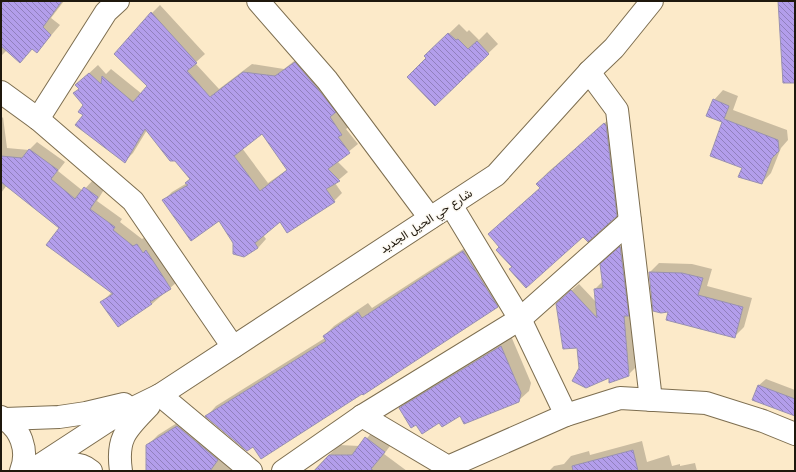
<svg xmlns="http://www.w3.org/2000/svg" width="796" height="472" font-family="Lato,Vazirmatn,sans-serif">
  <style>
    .shadow { fill: #0003; fill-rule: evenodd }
    .building { fill: url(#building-back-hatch); stroke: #9991b1; fill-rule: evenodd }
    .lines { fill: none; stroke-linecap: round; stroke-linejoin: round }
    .minor-casing { stroke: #7d6e50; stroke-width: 24 }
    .minor { stroke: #fff; stroke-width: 22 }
    .labels { text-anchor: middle; stroke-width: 3; stroke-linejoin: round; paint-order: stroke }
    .street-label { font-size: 12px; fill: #1f180d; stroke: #fcf9f2 }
  </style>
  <defs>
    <pattern id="building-back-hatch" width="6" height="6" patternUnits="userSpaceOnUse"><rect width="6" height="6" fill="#b39eeb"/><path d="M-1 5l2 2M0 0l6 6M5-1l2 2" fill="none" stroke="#9180bd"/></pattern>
  </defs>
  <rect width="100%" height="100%" fill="#fceac9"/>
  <g class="shadow">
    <path d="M1,1h63l-13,17 9,7 -23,27 -4,-4 -13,13 -13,-11 -6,6z"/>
    <path d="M160,5l45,49 -10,9 24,26 33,-25 32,5 19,-15 47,72 -4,3 12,15 -21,17 11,11 -13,11 7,10 -8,8 -54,19 -17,15 3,4 -8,9 -14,8 -25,-37 -56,-18 9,-9 15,-9 4,-5 -44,-48 -14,23 -8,8 -41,-46v-10l-9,-12 5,-5 5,-11 13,-12 8,9 5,-5 31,25 7,-8 3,-73zM262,133l26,36 -20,14 -26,-35z"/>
    <path d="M459,24l8,8 2,-2 10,10 8,-8 11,12 -63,60 -8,-46 8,-11z"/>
    <path d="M723,90l15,6 -5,14 54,20 1,10 -7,8 -10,25 -9,10 -19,-16 -29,-67z"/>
    <path d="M615,114l12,91 -11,10 -33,21 -69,30 -13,-19 -2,-23 42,-37 -4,-3 10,-11z"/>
    <path d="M3,117l4,31 22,2 8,-8 28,20 -7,9 25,20 10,-11 12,8 -8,13 25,18 -2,3 22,17 3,-2 33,44 -26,23 -50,-2 10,-10 -52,-64 -53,-43 -6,8v-74z"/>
    <path d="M628,240l3,72 4,56 -7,7 -48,-7 -2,-21 -13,-51 14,-12 18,19 -2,-14 8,-8 6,-24z"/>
    <path d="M474,242l34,55 -10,10 -244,138 -47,-29 9,-10 109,-68 -1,-2 10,-10 34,-23 4,5z"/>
    <path d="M659,263l33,1 20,5 -5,17 45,12 -8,29 -10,10 -64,-26 -20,-39z"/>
    <path d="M511,336l20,47 -2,8 -11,10 -58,13 -20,8 -24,1 -16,-15 10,-10z"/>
    <path d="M766,379l29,11v25l-37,-29z"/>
    <path d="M188,416l58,55h-99v-25l11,-11z"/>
    <path d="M376,428l17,14 -9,12 23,17h-94l26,-26 21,1z"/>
    <path d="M642,441l5,21 22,-7 3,11 8,-2v2l15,-3 2,8h-148l5,-5 10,-2 7,-8 18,-5 1,4z"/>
  </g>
  <g class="building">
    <path d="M1,1h61l-19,26 8,8 -14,18 -5,-4 -12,14 -19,-17z"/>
    <path d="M778,1h17v82h-12z"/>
    <path d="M151,12l46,51 -10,8 23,26 33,-25 32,4 20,-14 22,26 19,24 -6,5 12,18 -4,2 12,16 -22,16 12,12 -14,8 9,13 -48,31 -7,-11 -25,21 3,5 -14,9 -11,-3v-11l-14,-22 -28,20 -29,-41 26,-15 -3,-2 5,-4 -15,-18h-5l-25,-32 -20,34 -50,-38 8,-10 -5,-3 5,-7 -10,-12 6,-4 -4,-4 14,-12 12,11 1,-8 31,26 14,-16 -33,-32zM262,134l25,36 -27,21 -26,-35z"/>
    <path d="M448,33l8,7 2,-1 10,10 9,-8 12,13 -54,52 -28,-29 19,-19 -2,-2z"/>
    <path d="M713,99l16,7 -5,13 54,21 1,11 -7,7 -10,26 -24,-7 4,-9 -32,-12 12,-34 -16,-6z"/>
    <path d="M604,123l2,2 11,91 -29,26 -5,-5 -57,51 -17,-19 3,-2 -16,-17 3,-3 -11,-13 52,-46 -4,-4z"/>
    <path d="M29,149l29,21 -7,9 24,20 9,-12 14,10 -8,12 25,18 -2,3 20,16 4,-2 6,9 3,-3 25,39 -21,13 2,2 -34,23 -18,-25 13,-8 -67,-49 13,-17 -58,-46v-26l21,2z"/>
    <path d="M620,246l9,70h-5l5,60 -20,7v-5l-23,10 -14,-7 7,-13 -2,-20 -14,1 -7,-45 15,-14 26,28 -3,-29 9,-1 -3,-24z"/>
    <path d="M463,251l35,56 -135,88 -1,-1 -101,65 -8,-12 -6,4 -42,-35 121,-75 -3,-5 35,-24 4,6z"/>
    <path d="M649,272l33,1 21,5 -5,17 45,12 -8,31 -69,-18 2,-8 -7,1 -8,-2z"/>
    <path d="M501,346l20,47 -2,9 -55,22 -4,-8 -18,11 -3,-4 -17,11 -6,-9 -5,3 -12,-20z"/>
    <path d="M758,385l37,14v17l-43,-16z"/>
    <path d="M177,426l41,34 -8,11h-64v-26z"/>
    <path d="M365,437l20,15 -14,17 3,2h-60l15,-16h23z"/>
    <path d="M633,450l5,21h-65l-1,-5z"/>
  </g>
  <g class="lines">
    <defs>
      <g id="minor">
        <path d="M258,1l69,79 103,138"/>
        <path d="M589,72l28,38 34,290"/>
        <path d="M1,92l37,27 95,82 100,146"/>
        <path d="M38,119l68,-107 12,-11"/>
        <path d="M451,205l69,114 46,96"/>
        <path d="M160,395l91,76"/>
        <path d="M362,416l86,51 118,-52 54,-17 86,5 57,18 32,13"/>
        <path d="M1,417c20,10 28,34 20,54"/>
        <path d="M5,419l54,-2 27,-4 38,-9"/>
        <path d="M39,468c17,-3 38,-9 52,3"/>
        <path d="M31,471l78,-51 51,-25 336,-220 93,-103 25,-24 38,-47"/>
        <path d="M121,471c-5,-34 6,-42 28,-65"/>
        <path d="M283,471l79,-55 158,-97 110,-98"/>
      </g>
    </defs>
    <use href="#minor" class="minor-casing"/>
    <use href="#minor" class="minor"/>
  </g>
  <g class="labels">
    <g class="street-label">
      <text transform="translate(426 221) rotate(-33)" y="4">شارع حي الحيل الجديد</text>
    </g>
  </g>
  <rect width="796" height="472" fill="none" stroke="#1f180d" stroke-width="4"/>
</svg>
